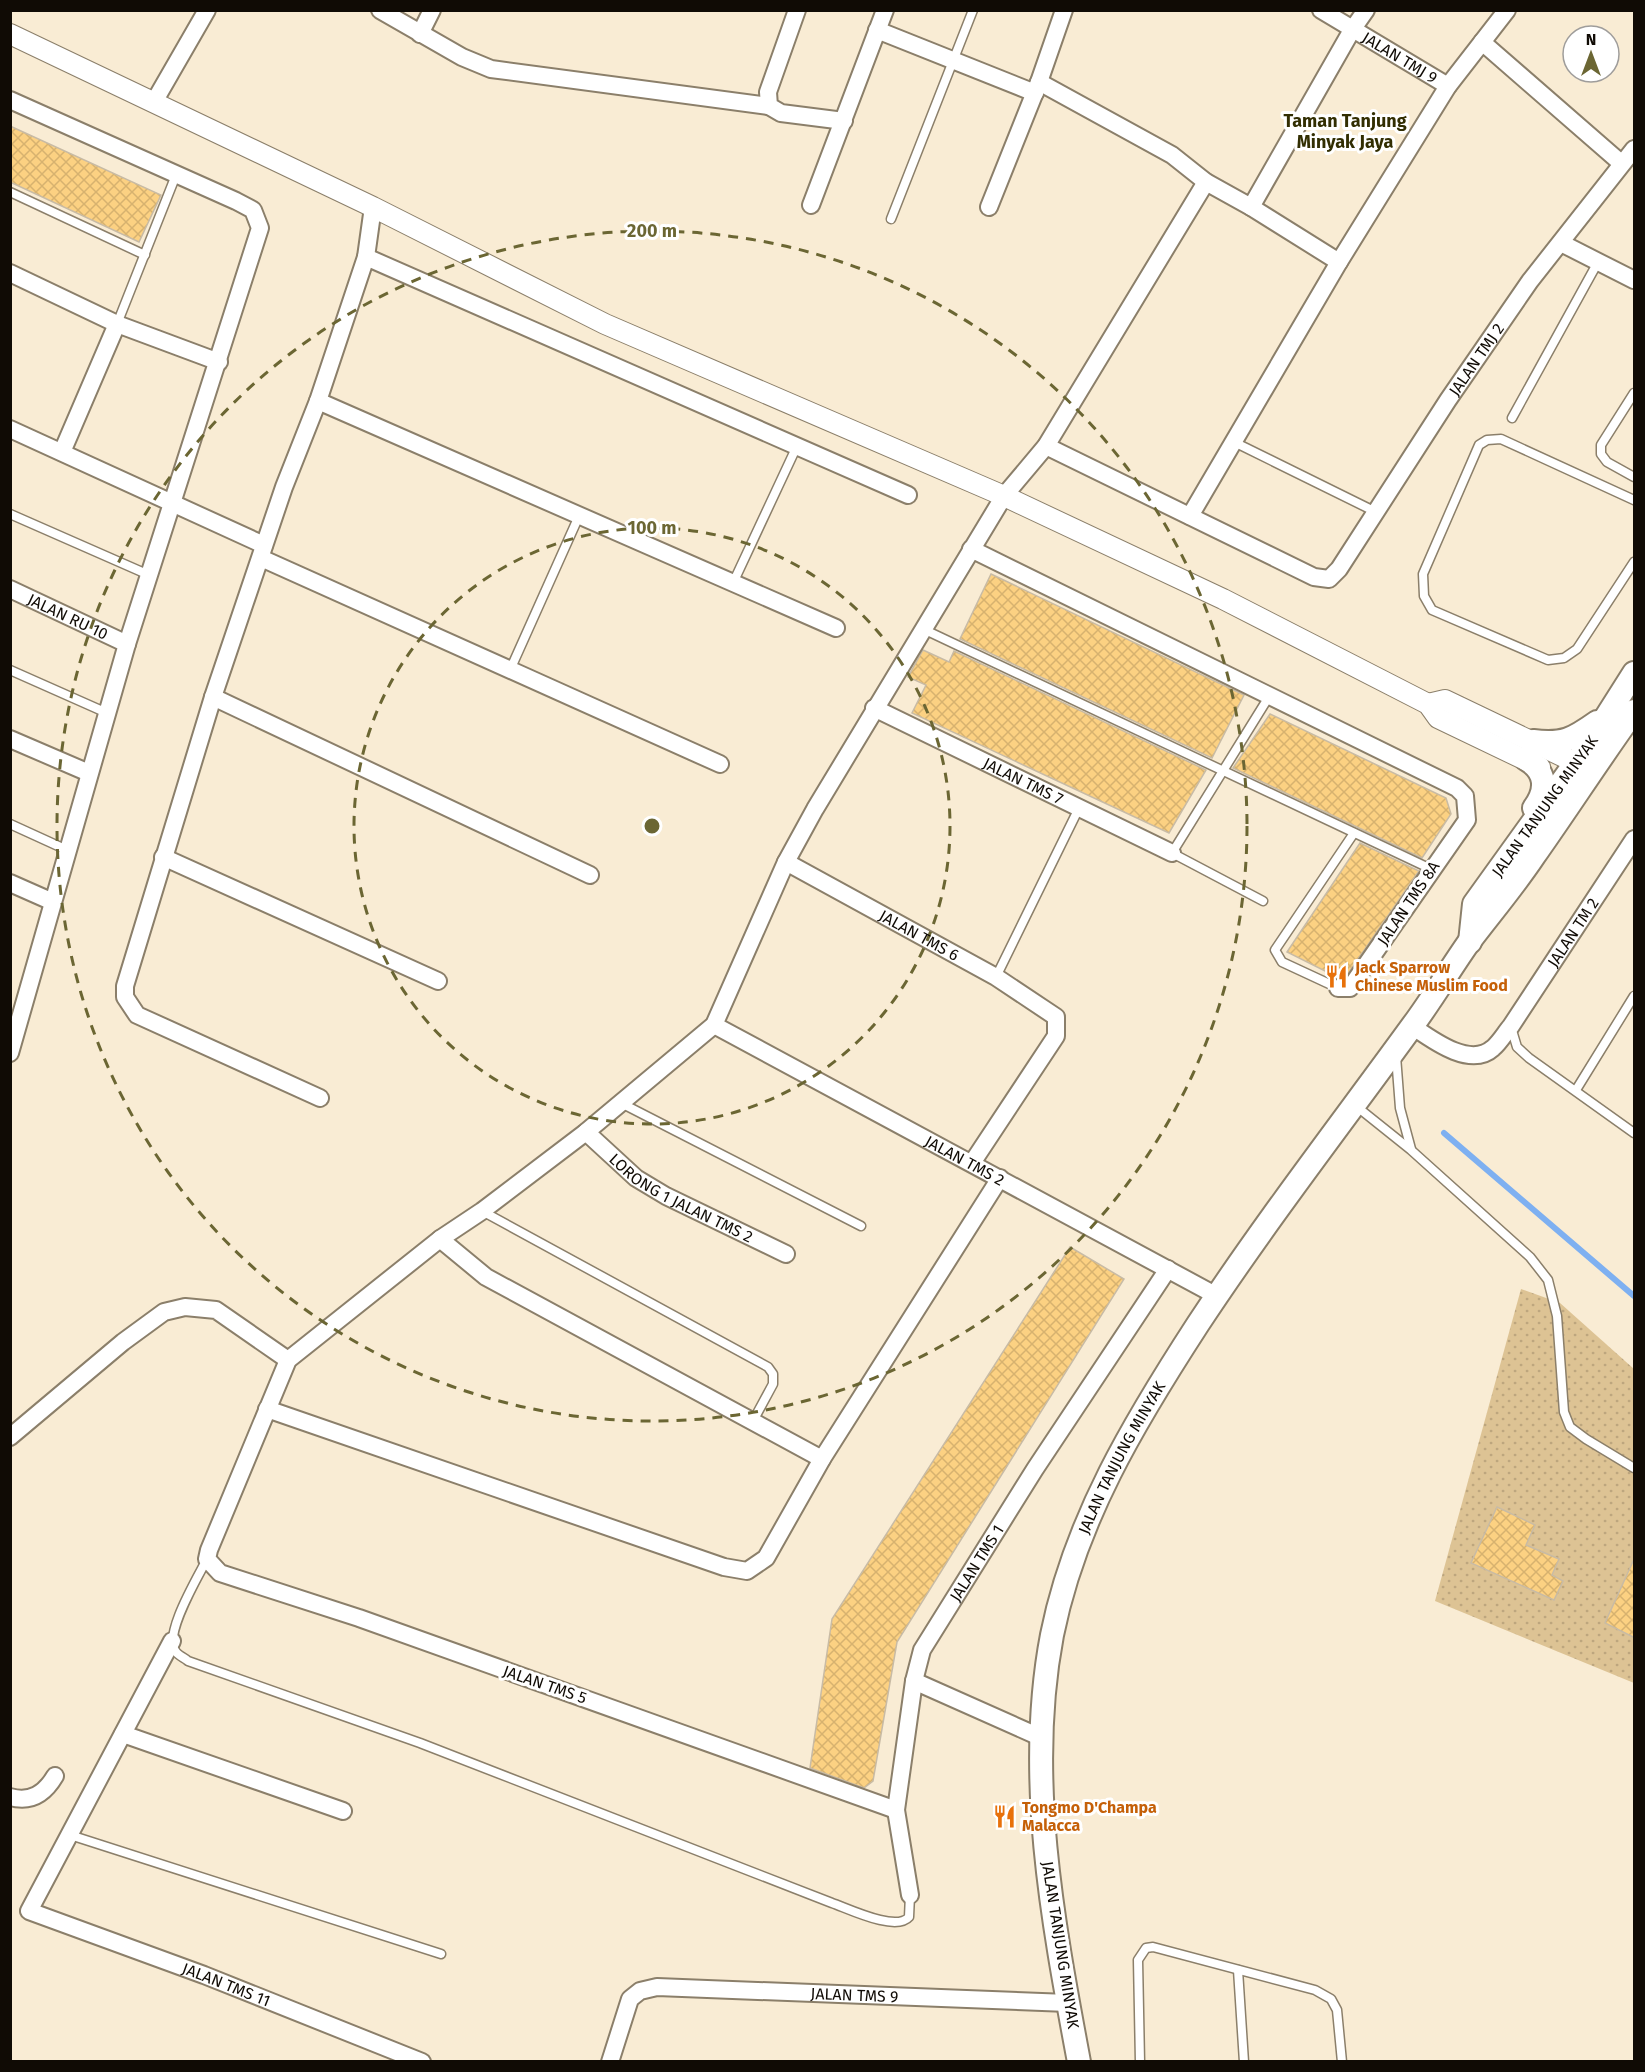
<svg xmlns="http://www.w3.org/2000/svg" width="1645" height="2072" font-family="'Fira Sans',sans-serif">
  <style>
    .park { fill: url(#park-dots) }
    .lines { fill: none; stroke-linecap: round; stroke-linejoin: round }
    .stream { stroke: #7eb0f1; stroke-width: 6 }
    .building { fill: url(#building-cross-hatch); stroke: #c8bba5; stroke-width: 1.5 }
    .service-casing { stroke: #8b7f6a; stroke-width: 11 }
    .minor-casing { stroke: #8b7f6a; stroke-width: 20 }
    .tertiary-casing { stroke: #8b7f6a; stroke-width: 22 }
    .secondary-casing { stroke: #8b7f6a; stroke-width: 26 }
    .service { stroke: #fff; stroke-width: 8 }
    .minor { stroke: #fff; stroke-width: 16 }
    .tertiary { stroke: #fff; stroke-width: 20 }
    .secondary { stroke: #fff; stroke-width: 22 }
    .ring { fill: none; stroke: #6b6633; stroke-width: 3; stroke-dasharray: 10 8 }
    .labels { text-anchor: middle; stroke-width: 6; stroke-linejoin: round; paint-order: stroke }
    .street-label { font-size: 16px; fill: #100b05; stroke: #fff }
    .food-label { font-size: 16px; font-weight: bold; fill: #c56008; stroke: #fff; text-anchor: start }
    .neighbourhood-label { font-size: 18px; font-weight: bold; fill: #322e02; stroke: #fff }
    .centre { fill: #6b6633; stroke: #fff; stroke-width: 3 }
    .ring-label { font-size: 18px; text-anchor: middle; font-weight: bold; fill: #6b6633; stroke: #fff; stroke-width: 6; stroke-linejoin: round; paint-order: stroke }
  </style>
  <defs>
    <pattern id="park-dots" width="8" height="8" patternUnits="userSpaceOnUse" patternTransform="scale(1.5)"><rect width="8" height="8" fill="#ddc394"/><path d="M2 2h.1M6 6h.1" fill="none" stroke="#bda67e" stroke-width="1.8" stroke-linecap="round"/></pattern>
    <pattern id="building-cross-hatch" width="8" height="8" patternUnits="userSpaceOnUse" patternTransform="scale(1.5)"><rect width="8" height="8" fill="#fcd182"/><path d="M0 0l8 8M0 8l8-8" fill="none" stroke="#d7b26f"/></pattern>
  </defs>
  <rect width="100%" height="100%" fill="#f9ecd4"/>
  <path class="park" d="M1521,1289l39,14 74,66v314l-199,-82z"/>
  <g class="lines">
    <path class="stream" d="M1444,1133l190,163"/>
  </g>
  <g class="building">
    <path d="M10,126l151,69 -22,47 -129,-60z"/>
    <path d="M991,574l253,121 -32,63 -252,-119z"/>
    <path d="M923,650l26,12 5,-11 252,119 -37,63 -257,-120 14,-28 -18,-8z"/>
    <path d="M1270,714l176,84 5,16 -29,44 -189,-90z"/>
    <path d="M1360,843l59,28 -74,107h-6l-52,-26z"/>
    <path d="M1070,1247l54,32 -227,363 -24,139 -9,7 -54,-20 22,-149z"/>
    <path d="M1497,1507l38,18 -9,20 33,14 -7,16 11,6 -9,19 -83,-37z"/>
    <path d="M1635,1557v81l-30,-15z"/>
  </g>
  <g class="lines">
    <defs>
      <g id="service">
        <path d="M10,192l135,63"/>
        <path d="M891,219l82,-209"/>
        <path d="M117,324l59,-149"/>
        <path d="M1634,393l-33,52v9l6,8 27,15"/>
        <path d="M1512,418l86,-156"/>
        <path d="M1234,442l142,70"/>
        <path d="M1634,500l-133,-61 -14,1 -8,5 -56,129 1,22 8,14 116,50 16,-2 13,-9 57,-87"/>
        <path d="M10,514l139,61"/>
        <path d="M733,583l64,-137"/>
        <path d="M923,629l508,240"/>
        <path d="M10,670l97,43"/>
        <path d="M510,670l69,-154"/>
        <path d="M10,824l57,26"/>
        <path d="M1263,901l-91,-48 98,-158"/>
        <path d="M996,977l83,-169"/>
        <path d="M1338,988l-56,-26 -7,-12 79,-117"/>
        <path d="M1511,1027l6,20 12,11 105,75"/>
        <path d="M1396,1056l4,52 11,41"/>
        <path d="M1576,1090l58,-94"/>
        <path d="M621,1103l240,123"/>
        <path d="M1356,1106l55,44 119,107 18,23 9,36 7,96 6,15 16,12 48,29"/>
        <path d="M482,1211l286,156 5,7v10l-20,37"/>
        <path d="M207,1559c-9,18 -45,77 -31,93 3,4 9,6 12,9l232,82 412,160c17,6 64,29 77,14l1,-22"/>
        <path d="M70,1835l371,119"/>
        <path d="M1238,1970l6,92"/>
        <path d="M1140,2062l-2,-102 8,-12 7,-1 162,43 16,9 6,11 5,52"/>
      </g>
      <g id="minor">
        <path d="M380,10l82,47 29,12 278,37"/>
        <path d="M797,10l-29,82 1,14 12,7 63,8"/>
        <path id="s1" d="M1321,10l127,76"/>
        <path d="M877,30l158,63"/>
        <path d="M420,34l12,-24"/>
        <path d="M1482,42l139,121"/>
        <path d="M1039,82l133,73 34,27 45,25 88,55"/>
        <path d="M10,100l226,101 17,9 7,18 -133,416 -117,409"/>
        <path d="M154,102l53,-92"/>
        <path d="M811,205l74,-195"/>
        <path d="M989,207l50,-125 25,-72"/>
        <path d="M1251,207l101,-177 14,-20"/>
        <path d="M1561,243l73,37"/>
        <path d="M366,257l542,238"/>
        <path d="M10,273l107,51 102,38"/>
        <path d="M318,401l518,227"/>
        <path d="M10,429l254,116"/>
        <path id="s2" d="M1046,446l268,131 15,2 10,-10 109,-169 82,-119 104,-132"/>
        <path d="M62,452l55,-128"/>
        <path d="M1190,516l149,-254 109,-176 59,-76"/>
        <path d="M971,549l486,239 8,8 2,24 -117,168h-12"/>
        <path d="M261,558l459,206"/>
        <path id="s3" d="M10,589l117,55"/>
        <path d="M213,697l377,178"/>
        <path id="s4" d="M874,708l298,145"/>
        <path d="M10,739l79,34"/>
        <path d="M163,857l275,124"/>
        <path id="s5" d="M786,862l210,115 60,40v19l-84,127"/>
        <path d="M10,883l43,19"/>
        <path id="s6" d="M714,1025l503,271"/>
        <path id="s7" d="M1412,1026c19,13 58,43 81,22 7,-6 12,-15 18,-22l123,-187"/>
        <path d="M320,1098l-183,-83 -12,-18v-11l88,-289 71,-210 34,-86 48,-144 7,-50"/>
        <path id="s8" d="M586,1132l50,46 30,18 120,58"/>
        <path d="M440,1239l46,38 336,182"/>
        <path d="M267,1409l457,158 23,4 19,-13 56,-99 178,-281"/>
        <path d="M10,1437l113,-95 41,-30 21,-5 31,3 72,50"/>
        <path id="s9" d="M172,1641l-143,270 175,64 218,87"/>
        <path d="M914,1681l128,57"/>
        <path d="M123,1734l220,77"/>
        <path d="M10,1797c21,6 35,-4 45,-21"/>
        <path d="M896,1810l-537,-192 -139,-45 -13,-14 2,-9 79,-190 152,-121 42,-28 104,-79 128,-107 72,-163 29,-53 189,-313 42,-50 160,-264"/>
        <path id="s10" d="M910,1895l-14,-85 18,-129 8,-31 113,-181 133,-200"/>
        <path id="s11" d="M610,2062l20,-63 10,-8 17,-4 411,16"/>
      </g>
      <g id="tertiary">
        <path d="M10,34l363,173 232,117 399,172 219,103 205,105 10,14 102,49"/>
        <path d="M1428,704l17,-4 144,69"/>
      </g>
      <g id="secondary">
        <path d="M1533,741c30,4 40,-2 64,-19"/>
        <path d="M1526,759c20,12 22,30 8,49"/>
        <path id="s12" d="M1470,942l4,-38 115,-160 45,-71"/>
        <path id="s13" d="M1079,2062c-26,-139 -54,-286 -27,-427 23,-115 83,-214 146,-311 68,-103 143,-200 215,-299 20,-27 37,-56 56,-83 22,-29 45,-56 65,-86 34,-48 66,-98 100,-145"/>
      </g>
    </defs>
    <use href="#service" class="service-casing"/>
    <use href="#minor" class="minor-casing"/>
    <use href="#tertiary" class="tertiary-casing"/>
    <use href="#secondary" class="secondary-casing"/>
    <use href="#service" class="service"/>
    <use href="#minor" class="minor"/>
    <use href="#tertiary" class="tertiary"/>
    <use href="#secondary" class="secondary"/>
  </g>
  <g class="ring">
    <circle cx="652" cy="826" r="298"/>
    <circle cx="652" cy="826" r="595"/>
  </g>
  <defs>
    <symbol id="restaurant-bare" viewBox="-9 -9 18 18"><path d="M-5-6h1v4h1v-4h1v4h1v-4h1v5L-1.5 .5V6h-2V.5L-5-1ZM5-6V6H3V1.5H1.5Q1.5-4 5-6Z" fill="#e8710a" stroke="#fff" stroke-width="2.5" paint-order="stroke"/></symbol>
  </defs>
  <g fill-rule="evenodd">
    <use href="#restaurant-bare" x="1320" y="960" width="33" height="33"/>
    <use href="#restaurant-bare" x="988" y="1800" width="33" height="33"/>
  </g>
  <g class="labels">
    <g class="street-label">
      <text dy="6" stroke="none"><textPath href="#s1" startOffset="92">JALAN TMJ 9</textPath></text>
      <text dy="6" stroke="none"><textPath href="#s2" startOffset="578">JALAN TMJ 2</textPath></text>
      <text dy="6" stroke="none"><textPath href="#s3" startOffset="64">JALAN RU 10</textPath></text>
      <text dy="6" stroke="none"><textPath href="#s4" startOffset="166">JALAN TMS 7</textPath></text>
      <text dy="6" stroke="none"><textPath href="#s12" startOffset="159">JALAN TANJUNG MINYAK</textPath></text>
      <text transform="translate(1408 903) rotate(-56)" y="6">JALAN TMS 8A</text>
      <text dy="6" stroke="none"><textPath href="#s7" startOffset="231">JALAN TM 2</textPath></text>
      <text dy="6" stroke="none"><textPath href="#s5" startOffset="152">JALAN TMS 6</textPath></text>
      <text dy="6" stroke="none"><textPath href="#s6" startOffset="285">JALAN TMS 2</textPath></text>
      <text dy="6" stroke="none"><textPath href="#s8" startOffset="117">LORONG 1 JALAN TMS 2</textPath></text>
      <text dy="6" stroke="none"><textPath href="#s13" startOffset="622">JALAN TANJUNG MINYAK</textPath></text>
      <text dy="6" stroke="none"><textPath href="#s10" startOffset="351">JALAN TMS 1</textPath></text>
      <text transform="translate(545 1684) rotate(19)" y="6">JALAN TMS 5</text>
      <text transform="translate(1061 1945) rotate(81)" y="6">JALAN TANJUNG MINYAK</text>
      <text dy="6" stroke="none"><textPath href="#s9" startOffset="516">JALAN TMS 11</textPath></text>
      <text dy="6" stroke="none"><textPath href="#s11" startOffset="294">JALAN TMS 9</textPath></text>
    </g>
    <g class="food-label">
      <text x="1355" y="973">Jack Sparrow<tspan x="1355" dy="18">Chinese Muslim Food</tspan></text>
      <text x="1022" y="1813">Tongmo D'Champa<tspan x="1022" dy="18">Malacca</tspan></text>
    </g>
    <g class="neighbourhood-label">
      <text x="1345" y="127">Taman Tanjung<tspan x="1345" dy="21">Minyak Jaya</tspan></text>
    </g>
  </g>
  <circle cx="652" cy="826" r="9" class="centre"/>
  <g class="ring-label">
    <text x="652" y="237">200 m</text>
    <text x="652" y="534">100 m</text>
  </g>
  <rect width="1645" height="2072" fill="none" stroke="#100b05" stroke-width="24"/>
  <g transform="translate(1591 54)"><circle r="28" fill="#ffffff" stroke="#9f9d9b" stroke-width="1.5"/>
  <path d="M0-4.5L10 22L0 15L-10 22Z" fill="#6b6633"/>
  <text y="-9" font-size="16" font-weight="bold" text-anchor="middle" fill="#100b05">N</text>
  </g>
</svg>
